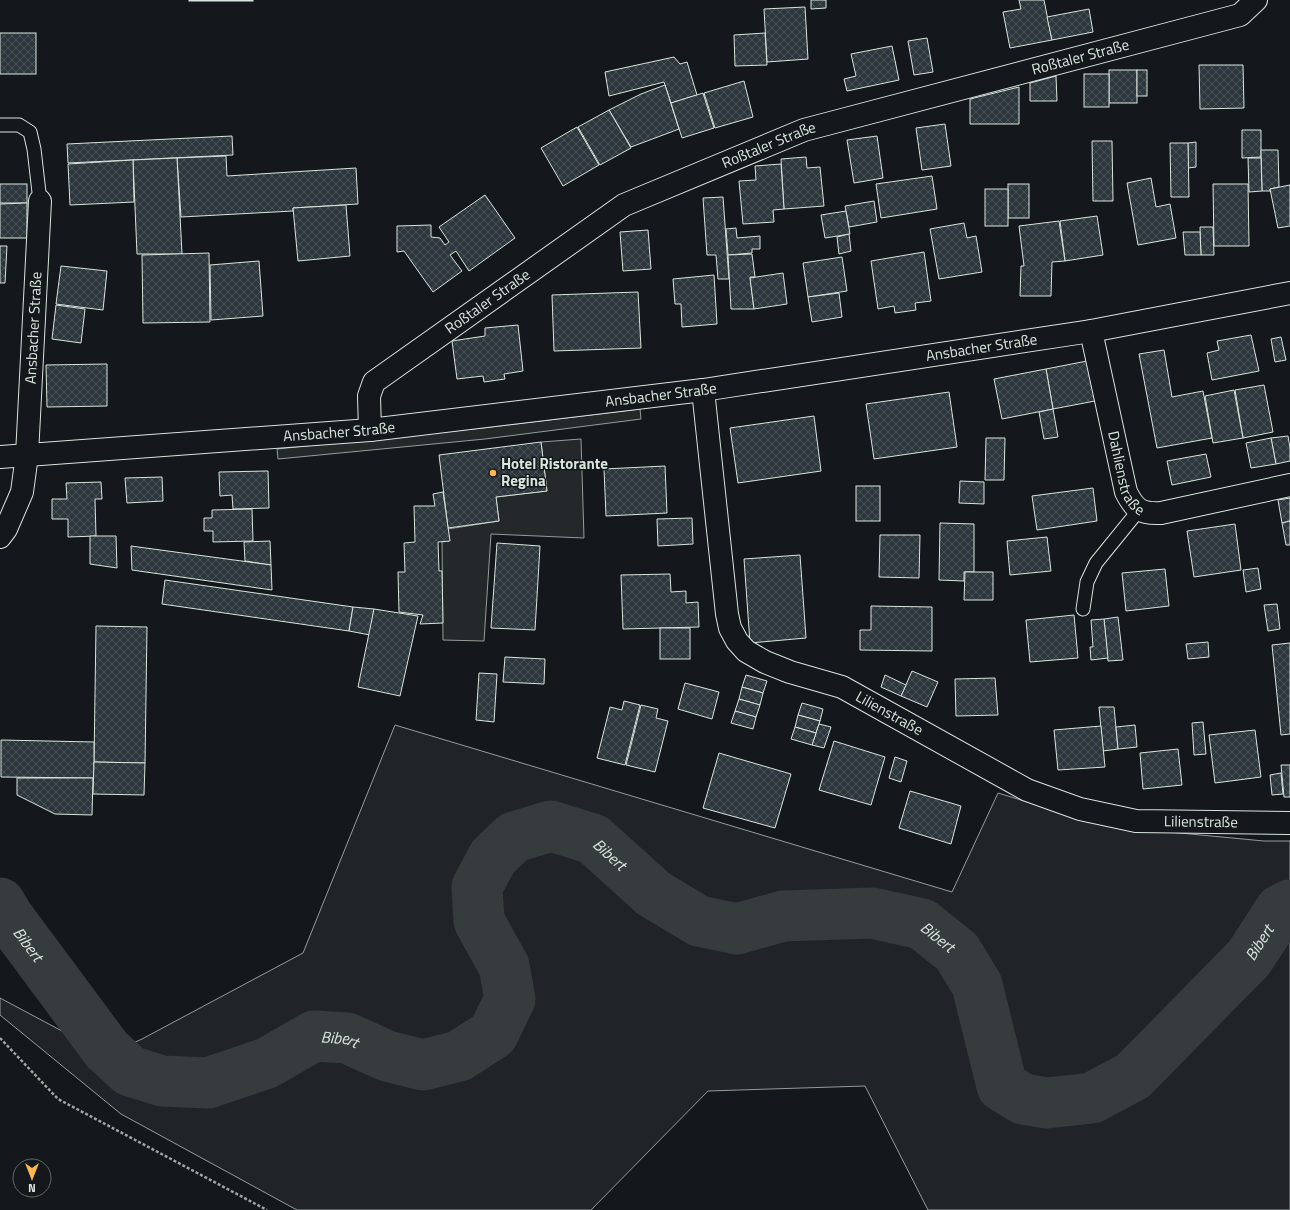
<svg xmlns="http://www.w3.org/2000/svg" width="1290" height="1210" font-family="'Titillium Web',sans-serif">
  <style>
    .grass { fill: #202428; stroke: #939e99 }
    .parking { fill: #24282b; stroke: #939e99 }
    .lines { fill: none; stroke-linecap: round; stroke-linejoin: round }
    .river { stroke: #363b3e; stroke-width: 51 }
    .building { fill: url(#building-cross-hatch); stroke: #d8e6dc }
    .service-casing { stroke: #d8e6dc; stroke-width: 15 }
    .minor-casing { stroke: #d8e6dc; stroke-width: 24 }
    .path { stroke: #9da8a2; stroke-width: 2.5; stroke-dasharray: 3 2; stroke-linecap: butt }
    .service { stroke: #14181c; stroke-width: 13 }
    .minor { stroke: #14181c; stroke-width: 22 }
    .poi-dot { fill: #ffb74d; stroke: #14181c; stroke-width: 1.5 }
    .labels { text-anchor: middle; stroke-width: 3; stroke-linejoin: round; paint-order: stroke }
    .street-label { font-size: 15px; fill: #d8e6dc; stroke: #14181c }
    .poi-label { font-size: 15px; font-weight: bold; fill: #d8e6dc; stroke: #14181c; text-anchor: start }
    .water-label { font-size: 16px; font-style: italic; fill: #d8e6dc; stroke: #14181c }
  </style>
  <defs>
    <pattern id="building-cross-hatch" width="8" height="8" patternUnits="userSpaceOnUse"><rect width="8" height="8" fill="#2c363c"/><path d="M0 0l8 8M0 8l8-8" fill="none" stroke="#4a5358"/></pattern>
  </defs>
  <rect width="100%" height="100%" fill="#14181c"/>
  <path class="grass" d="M395,725l557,167 46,-99 108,33 158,15h26v369h-362l-63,-124 -157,5 -117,119h-294l-176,-96 -121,-99v-17l107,57 35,-16 161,-86z"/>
  <g class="parking">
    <path d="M640,409l1,10 -156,20 -207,20 -1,-10 206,-21z"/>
    <path d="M581,439l3,99 -93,-4 -7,107 -41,-1 -1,-98 7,-1 -1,-12 51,-8 -3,-24 51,-6 -6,-49z"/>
  </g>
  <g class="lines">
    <path class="river" id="s1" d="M0,903l9,15 98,132 23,21 32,10 46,2 59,-20 47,-27 33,2 40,18 36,9 36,-9 34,-22 17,-35 -6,-33 -25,-45 -2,-34 16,-30 21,-20 37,-11 42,13 61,55 45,27 38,8 46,-13 89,-3 50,11 35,28 20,33 25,101 21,13 24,4 45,-5 41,-22 116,-118 31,-48 10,-5"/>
  </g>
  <g class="building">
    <rect x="189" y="0" width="64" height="1"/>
    <path d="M811,0h15v8l-15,1z"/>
    <path d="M1019,0h25l8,40 -42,8 -7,-36 18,-3z"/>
    <path d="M805,7l3,52 -41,3 -3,-53z"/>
    <path d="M1089,9l4,23 -41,8 -5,-23z"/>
    <rect x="0" y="33" width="36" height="41"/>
    <path d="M765,33l2,32 -32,1 -1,-31z"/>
    <path d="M927,38l6,34 -19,3 -6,-34z"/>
    <path d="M892,46l7,34 -52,11 -3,-12 12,-3 -5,-22z"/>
    <path d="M674,57l6,7 7,-2 10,33 -26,8 -7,-21 -55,14 -4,-24z"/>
    <path d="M1199,65h44l1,43 -44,1z"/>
    <rect x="1109" y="70" width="28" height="33"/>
    <rect x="1137" y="70" width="10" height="26"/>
    <rect x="1084" y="74" width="25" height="33"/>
    <path d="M1056,76l1,25h-27v-18z"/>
    <path d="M744,81l9,36 -38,11 -11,-35z"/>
    <path d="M665,85l14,44 -48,18 -22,-37 32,-16z"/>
    <path d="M1019,87v37h-49v-25z"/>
    <path d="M703,93l11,35 -32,10 -11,-35z"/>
    <path d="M609,110l22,38 -31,17 -22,-38z"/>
    <path d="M945,124l6,42 -29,4 -6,-42z"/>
    <path d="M577,127l22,38 -36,21 -22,-38z"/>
    <path d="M1242,130h19v27l-19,1z"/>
    <path d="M232,136l1,19 -165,8 -1,-19z"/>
    <path d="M877,136l6,42 -29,5 -7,-43z"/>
    <path d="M1092,141h20l1,60h-20z"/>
    <path d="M1196,142v25l-8,1v-25z"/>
    <path d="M1170,143h18l1,54h-18z"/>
    <path d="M1261,150h17l1,37 -9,2v2h-8z"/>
    <path d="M226,156l1,20 129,-8 2,36 -65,4v3l-112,6 -4,-59z"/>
    <path d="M806,157l1,11 13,-1 4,39 -40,3 -3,-50z"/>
    <path d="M177,158l5,96h-45l-4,-94z"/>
    <path d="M1248,158h13l1,33 -13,1z"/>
    <path d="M133,160l1,42 -64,3 -2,-41z"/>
    <path d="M781,164l3,45 -11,1 1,12 -31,2 -4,-43 17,-1 -1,-14z"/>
    <path d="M932,176l5,33 -56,9 -5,-34z"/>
    <path d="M1151,178l5,29 14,-3 6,34 -38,7 -11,-62z"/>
    <rect x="0" y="184" width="27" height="19"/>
    <rect x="1008" y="184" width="21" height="34"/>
    <path d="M1213,184h35l1,62h-35z"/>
    <path d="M1290,185v41l-12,2 -8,-39z"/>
    <rect x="985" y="189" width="23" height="37"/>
    <path d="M485,195l30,43 -46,33 -13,-20 -6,4 12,16 -29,21 -29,-41 -7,1v-26l34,-1v12l9,1 5,7 4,-3 -10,-15z"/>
    <path d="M723,197l6,82h-11l-2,-24h-9l-4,-57z"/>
    <path d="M874,201l3,21 -28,5 -4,-21z"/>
    <path d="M27,203v35h-27v-34z"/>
    <path d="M346,205l4,51 -52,5 -5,-53z"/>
    <path d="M846,211l4,23 -25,4 -4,-23z"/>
    <path d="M1097,216l6,39 -38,6 -5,-40z"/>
    <path d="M1059,221l6,40 -13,1 -1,34h-31l1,-30h3l-5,-40z"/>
    <path d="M964,223l3,15 9,-2 6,36 -43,7 -9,-50z"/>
    <path d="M1200,227h13l1,28h-13z"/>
    <path d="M736,228l1,10 23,-2v13h-8v4l-24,2 -2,-26z"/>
    <path d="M648,230l3,39 -28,2 -3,-39z"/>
    <path d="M1183,232h17l1,23h-16z"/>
    <path d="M849,234l2,17 -12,3 -2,-17z"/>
    <path d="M0,246h7l-2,37h-5z"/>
    <path d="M924,252l7,49 -16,2 1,7 -21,3 -1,-7 -16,3 -7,-48z"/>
    <path d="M209,253l1,69 -67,1 -1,-68z"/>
    <path d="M752,254l3,23h-5l4,32h-23l-3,-54z"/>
    <path d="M842,257l5,34 -39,6 -5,-34z"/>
    <path d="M259,261l4,55 -52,4 -1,-55z"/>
    <path d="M61,266l46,5 -4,39 -47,-6z"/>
    <path d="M783,273l4,31 -33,5 -4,-31z"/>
    <path d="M714,275l3,49 -35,3 -1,-23h-6l-2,-25z"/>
    <path d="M638,292l3,56 -87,3 -2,-56z"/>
    <path d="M839,293l3,24 -30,5 -4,-25z"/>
    <path d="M56,305l29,4 -4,34 -29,-4z"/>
    <path d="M518,325l5,46 -19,3 1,5 -21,3 -1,-6 -26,3 -5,-38 33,-5v-8z"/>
    <path d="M1251,335l8,36 -47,9 -5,-27 12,-3 -2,-9z"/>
    <path d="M1281,337l5,23 -11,2 -4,-23z"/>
    <path d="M1164,350l8,47 31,-6 9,47 -55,10 -18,-94z"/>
    <path d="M1087,361l8,40 -42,8 -7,-40z"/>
    <path d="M107,364v42l-60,1 -1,-42z"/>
    <path d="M1046,369l7,40 -51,10 -8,-40z"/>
    <path d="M1264,385l9,47 -30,6 -8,-48z"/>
    <path d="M1234,390l9,48 -30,5 -8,-47z"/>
    <path d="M949,392l8,55 -83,12 -8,-55z"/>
    <path d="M1053,409l5,28 -14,2 -5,-27z"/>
    <path d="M814,416l7,55 -83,12 -8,-55z"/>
    <path d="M1288,436l2,12v13l-14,3 -5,-26z"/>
    <path d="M986,438h19l-1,42h-19z"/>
    <path d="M1271,438l5,26 -25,4 -5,-25z"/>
    <path d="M541,442l6,49 -51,6 3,24 -51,7 -9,-73z"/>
    <path d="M1206,454l5,23 -39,8 -5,-24z"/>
    <path d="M665,466l2,47 -61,3 -2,-47z"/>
    <path d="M268,471l1,37 -36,1 -1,-14 -12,1 -1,-24z"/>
    <path d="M162,477l1,24 -36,2 -2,-25z"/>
    <path d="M960,481l24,1v22l-25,-1z"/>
    <path d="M101,482l1,17h-7l1,37 -28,1v-18h-16v-20h15l-1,-16z"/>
    <rect x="856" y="486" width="24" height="35"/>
    <path d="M1093,488l4,33 -60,9 -5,-34z"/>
    <path d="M443,492l7,49 -12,1 1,29h3l1,52 -23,1 3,-9 -24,-3 -1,-40h7l-1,-29 11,-1 -1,-36h21l-2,-12z"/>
    <path d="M1290,498v23l-8,2 -4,-23z"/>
    <path d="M252,509l1,32 -40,1v-11h-9v-13h8v-8z"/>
    <path d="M692,518l1,26 -35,2 -1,-27z"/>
    <path d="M1290,521v24h-4l-4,-22z"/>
    <path d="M940,523l34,1v48h-10v9l-25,-1z"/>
    <path d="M1235,524l6,46 -47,7 -7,-46z"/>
    <path d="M880,535h40l-1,43 -40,-1z"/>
    <path d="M90,536h26l1,32 -27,-4z"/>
    <path d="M1047,537l4,34 -41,4 -3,-34z"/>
    <path d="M270,541l1,24 -26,-4 -1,-19z"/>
    <path d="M497,543l43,3 -5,84 -44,-2z"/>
    <path d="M131,546l140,19 1,25 -140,-20z"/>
    <path d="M800,555l6,83 -56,5 -6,-84z"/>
    <path d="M1258,568l3,21 -15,3 -3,-22z"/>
    <path d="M1165,569l4,37 -43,5 -4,-38z"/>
    <path d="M965,572h28v28h-29z"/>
    <path d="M670,574l1,18 15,-1v12l12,-1 1,25 -76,2 -2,-54z"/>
    <path d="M165,580l188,27 -4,24 -187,-27z"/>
    <path d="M1277,604l3,25 -12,2 -4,-26z"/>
    <path d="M871,606l61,1v44l-72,-1v-20h11z"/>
    <path d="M353,607l21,2 -4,26 -21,-4z"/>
    <path d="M374,609l44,7 -18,80 -42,-9z"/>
    <path d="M1074,615l4,43 -48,4 -4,-42z"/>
    <path d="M1118,617l5,43 -15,1 -4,-42z"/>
    <path d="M1104,619l4,39 -17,2 -1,-13h3l-2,-27z"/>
    <path d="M96,626l51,1 -2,136 -51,-1z"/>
    <rect x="660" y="628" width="30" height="31"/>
    <path d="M1208,642l1,15 -21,2 -2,-15z"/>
    <path d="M1290,643v91l-9,1 -9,-90z"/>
    <path d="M505,657l40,2 -1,25 -41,-2z"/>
    <path d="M912,671l26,11 -11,25 -26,-11z"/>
    <path d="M479,673l18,1 -3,48 -18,-2z"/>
    <path d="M746,675l21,6 -4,12 -21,-6z"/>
    <path d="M885,675l21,10 -5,11 -20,-9z"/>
    <path d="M995,678l3,37 -42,1 -1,-37z"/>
    <path d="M685,683l34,9 -7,27 -34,-10z"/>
    <path d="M742,687l21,6 -3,12 -21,-6z"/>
    <path d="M739,699l21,6 -4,12 -21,-6z"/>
    <path d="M624,701l16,4 -15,60 -28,-7 13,-51 12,3z"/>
    <path d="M802,703l21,6 -3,12 -22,-6z"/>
    <path d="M641,705l17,4 -2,9 12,3 -13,51 -29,-7z"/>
    <path d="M1099,707h15l4,42 -15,2z"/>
    <path d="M735,711l21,6 -3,12 -22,-6z"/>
    <path d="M798,715l22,6 -4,12 -21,-6z"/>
    <path d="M1203,722l3,32 -12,1 -2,-32z"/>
    <path d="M819,724l12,3 -7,21 -12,-3z"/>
    <path d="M1135,725l2,22 -19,2 -2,-22z"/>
    <path d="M1101,726l4,41 -47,3 -4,-40z"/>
    <path d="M795,727l21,6 -4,12 -21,-6z"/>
    <path d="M1255,730l6,47 -46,6 -6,-48z"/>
    <path d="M1,740l93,2v36l-93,-1z"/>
    <path d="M834,741l51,16 -14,48 -52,-15z"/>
    <path d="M1178,749l4,36 -39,4 -3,-36z"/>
    <path d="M719,753l72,21 -16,54 -72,-20z"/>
    <path d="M895,757l12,4 -6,21 -12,-4z"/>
    <path d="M94,762l51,1 -1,32 -51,-1z"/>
    <path d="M1281,765h9v32h-6z"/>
    <path d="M1281,773l2,21 -11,1 -2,-20z"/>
    <path d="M17,778h76l-1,37 -37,-1 -38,-19z"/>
    <path d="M910,791l51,15 -10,38 -52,-16z"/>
  </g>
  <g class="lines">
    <defs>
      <g id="service">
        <path d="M0,125h19l11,7 4,17 6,52"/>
        <path d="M1083,609l4,-27 9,-19 43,-53"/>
      </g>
      <g id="minor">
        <path id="s2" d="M1091,331l35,161c9,18 15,22 35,21l129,-28"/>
        <path id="s3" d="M703,390l24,224 3,14 7,13 9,10 19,11 25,10 52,15 185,103 53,19 56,12 154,2"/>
        <path id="s4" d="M370,430l-1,-34 5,-14 250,-177 180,-75 436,-115 16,-15"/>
        <path id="s5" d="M0,457l370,-27 333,-40 388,-59 199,-38"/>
        <path id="s6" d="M0,537l6,-8 16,-37 5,-37 13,-254"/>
      </g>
    </defs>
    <use href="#service" class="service-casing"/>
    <use href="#minor" class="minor-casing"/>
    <path class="path" d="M0,1038l58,61 209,111"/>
    <use href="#service" class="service"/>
    <use href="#minor" class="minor"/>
  </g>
  <circle class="poi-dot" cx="493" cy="473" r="4"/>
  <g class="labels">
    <g class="street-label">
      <text dy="5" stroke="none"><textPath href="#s4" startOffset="836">Roßtaler Straße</textPath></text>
      <text dy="5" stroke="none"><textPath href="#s4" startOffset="512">Roßtaler Straße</textPath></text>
      <text dy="5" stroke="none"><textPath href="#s4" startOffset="188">Roßtaler Straße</textPath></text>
      <text dy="5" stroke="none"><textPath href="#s6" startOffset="215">Ansbacher Straße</textPath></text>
      <text dy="5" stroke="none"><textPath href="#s5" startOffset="988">Ansbacher Straße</textPath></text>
      <text dy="5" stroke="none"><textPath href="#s5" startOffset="664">Ansbacher Straße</textPath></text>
      <text dy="5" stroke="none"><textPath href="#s5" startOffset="340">Ansbacher Straße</textPath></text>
      <text dy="5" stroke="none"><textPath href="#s2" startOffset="147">Dahlienstraße</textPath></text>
      <text dy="5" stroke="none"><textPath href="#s3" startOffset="425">Lilienstraße</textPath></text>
      <text dy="5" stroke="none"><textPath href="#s3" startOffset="761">Lilienstraße</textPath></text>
    </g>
    <g class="poi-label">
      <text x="501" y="469">Hotel Ristorante<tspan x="501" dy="17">Regina</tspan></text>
    </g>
    <g class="water-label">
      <text dy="6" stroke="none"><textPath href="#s1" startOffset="927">Bibert</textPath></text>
      <text dy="6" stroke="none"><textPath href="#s1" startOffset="1286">Bibert</textPath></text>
      <text dy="6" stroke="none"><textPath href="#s1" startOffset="1778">Bibert</textPath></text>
      <text dy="6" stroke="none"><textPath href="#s1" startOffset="50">Bibert</textPath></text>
      <text dy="6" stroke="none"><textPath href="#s1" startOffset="435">Bibert</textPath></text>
    </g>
  </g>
  <g transform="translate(32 1178) rotate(180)"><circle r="19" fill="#14181c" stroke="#626a69"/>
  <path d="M0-3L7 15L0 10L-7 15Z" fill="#ffb74d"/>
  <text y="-6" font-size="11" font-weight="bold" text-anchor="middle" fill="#d8e6dc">N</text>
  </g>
</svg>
